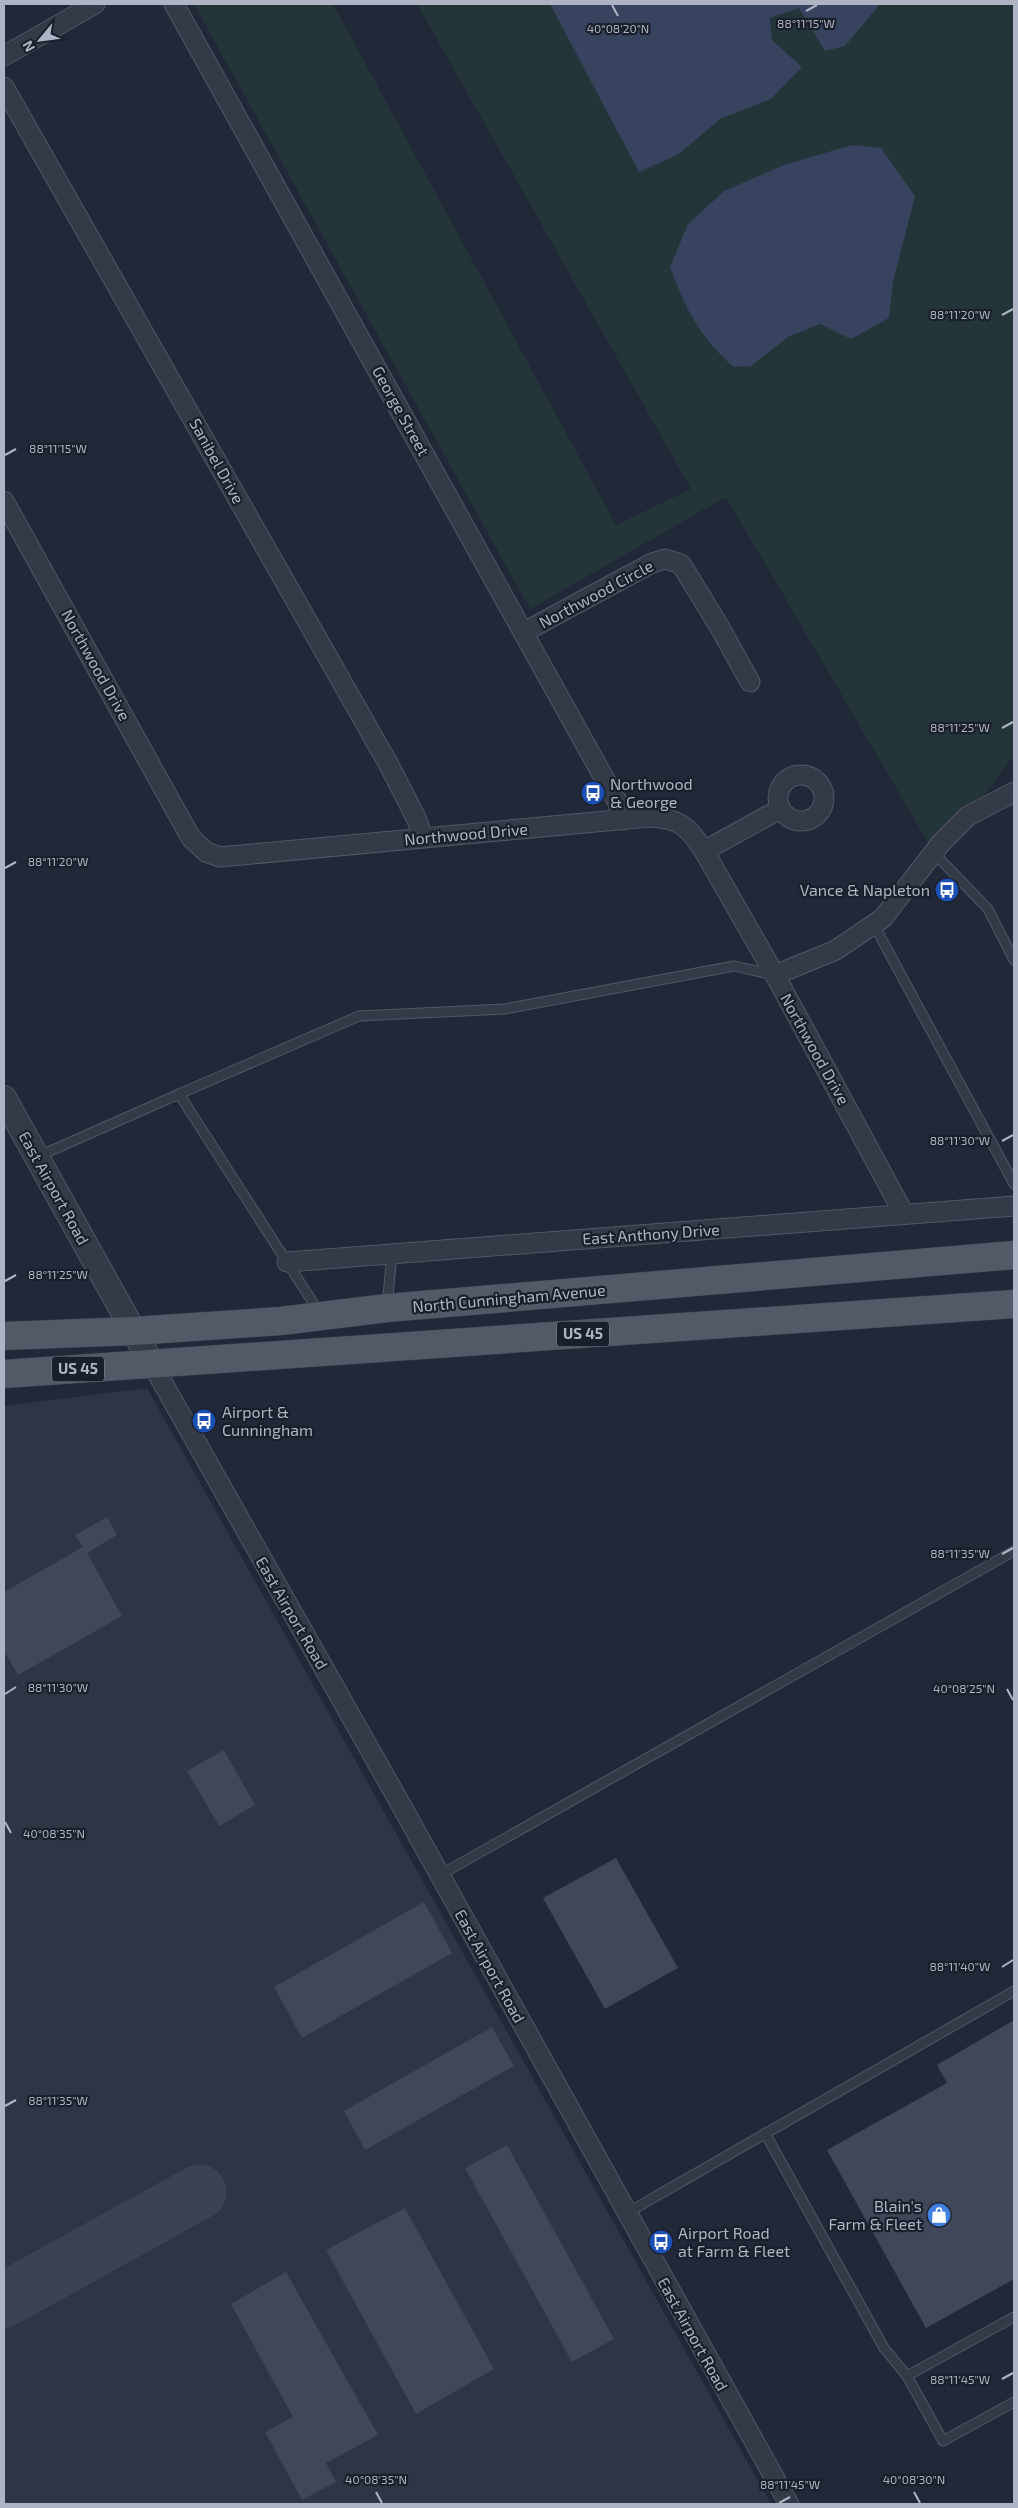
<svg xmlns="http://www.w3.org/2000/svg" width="1018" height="2508" font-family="'Exo 2',sans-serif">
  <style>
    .airport { fill: #2f3544 }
    .green { fill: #243539 }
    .water { fill: #37435f }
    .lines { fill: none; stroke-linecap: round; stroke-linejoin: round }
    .taxiway { stroke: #3c4252; stroke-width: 55 }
    .building { fill: #404758 }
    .service-casing { stroke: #525765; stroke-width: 11 }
    .minor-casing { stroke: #525765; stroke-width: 21 }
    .tertiary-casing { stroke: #525765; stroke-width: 26 }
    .primary-casing { stroke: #3e4351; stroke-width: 29 }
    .service { stroke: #343a47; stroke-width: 9 }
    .minor { stroke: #343a47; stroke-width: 19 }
    .tertiary { stroke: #343a47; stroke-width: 24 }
    .primary { stroke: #525967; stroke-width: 28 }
    .ticks { fill: none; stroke: #afb4c4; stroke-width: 2 }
    .labels { text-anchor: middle; stroke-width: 4.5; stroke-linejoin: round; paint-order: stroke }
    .shield { fill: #1a1f2c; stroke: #828796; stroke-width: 1 }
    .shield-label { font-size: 15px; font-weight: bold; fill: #afb4c4 }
    .street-label { font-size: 16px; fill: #afb4c4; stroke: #1a1f2c }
    .poi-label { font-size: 16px; fill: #afb4c4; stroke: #1a1f2c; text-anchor: start }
    .ticks-label { font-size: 12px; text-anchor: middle; fill: #afb4c4; stroke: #1a1f2c; stroke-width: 4.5; stroke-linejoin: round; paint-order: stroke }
  </style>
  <rect width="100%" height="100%" fill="#212837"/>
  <path class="airport" d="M147,1388l624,1116h-767v-1098z"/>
  <path class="green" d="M194,4h139l283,521 75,-36 -274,-485h597v751l-77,103 -211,-361 -196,112z"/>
  <g class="water">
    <path d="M550,4h330l-35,42 -20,5 -26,-43 -29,10 2,22 30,27 -31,32 -51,20 -41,35 -40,18z"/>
    <path d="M852,145l29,3 34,48 -22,86 -4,36 -38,21 -31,-15 -32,13 -37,29 -17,1c-35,-30 -48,-58 -64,-100l18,-43 36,-33 60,-26z"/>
  </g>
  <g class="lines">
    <path class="taxiway" d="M4,2300l195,-108"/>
  </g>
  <g class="building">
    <path d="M107,1517l10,18 -30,18 35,63 -104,59 -14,-24v-59l79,-45 -8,-12z"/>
    <path d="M224,1750l31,55 -36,21 -32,-55z"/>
    <path d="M616,1858l62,110 -73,41 -62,-111z"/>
    <path d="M424,1902l28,51 -150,85 -28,-51z"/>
    <path d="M1014,2020v259l-88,49 -99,-178 120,-67 -10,-18z"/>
    <path d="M492,2027l22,39 -149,84 -21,-39z"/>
    <path d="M507,2145l107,194 -42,23 -107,-194z"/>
    <path d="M405,2208l89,161 -78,45 -90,-164z"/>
    <path d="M286,2272l92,163 -52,28 10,19 -34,18 -37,-68 28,-15 -62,-113z"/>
  </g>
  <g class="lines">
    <defs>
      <g id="service">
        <path d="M934,853l54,56 26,51"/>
        <path d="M874,925l140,259"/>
        <path d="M179,1094l180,-78 146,-7 229,-43 40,9"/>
        <path d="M39,1156l140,-62 140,218"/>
        <path d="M387,1306l5,-52"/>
        <path d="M440,1875l574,-324"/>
        <path d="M765,2133l119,215 23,28"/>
        <path d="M627,2213l387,-222"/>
        <path d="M1014,2317l-107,59 36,65 71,-39"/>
      </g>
      <g id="minor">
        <path d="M174,4l444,799 5,17"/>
        <path d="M4,56l91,-52"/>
        <path d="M4,87l385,678 28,55 6,18"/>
        <path d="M4,501l187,337 15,14 14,5 429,-40c30,1 39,9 55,34l71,124 129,239"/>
        <path d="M524,632l128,-69 13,-4 16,5 38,62 31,56"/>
        <circle cx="801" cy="798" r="23"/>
        <path d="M704,851l76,-42"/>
        <path d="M775,975l61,-25 47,-32 58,-75 27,-27 46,-24"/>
        <path d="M287,1262l727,-56"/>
        <path d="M152,1364l244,432 393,708"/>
      </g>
      <path id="tertiary" d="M4,1098l148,266"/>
      <g id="primary">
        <path d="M4,1336l129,-5 148,-10 106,-13 627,-53"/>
        <path d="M4,1374l1010,-70"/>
      </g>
    </defs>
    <use href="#service" class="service-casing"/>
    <use href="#minor" class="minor-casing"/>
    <use href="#tertiary" class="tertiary-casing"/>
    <use href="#primary" class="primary-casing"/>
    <use href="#service" class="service"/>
    <use href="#minor" class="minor"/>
    <use href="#tertiary" class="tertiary"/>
    <use href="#primary" class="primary"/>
  </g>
  <path class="ticks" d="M612,5l6,11M806,11l11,-6M1002,315l11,-6M5,455l11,-6M1002,728l11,-6M5,868l11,-6M1002,1141l11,-6M5,1281l11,-6M1002,1554l11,-6M1007,1689l6,11M5,1694l11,-7M5,1822l6,11M1002,1967l11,-7M5,2106l11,-6M1002,2379l11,-6M376,2492l6,11M914,2492l6,11M779,2503l11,-6"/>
  <defs>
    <symbol id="bus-disc" viewBox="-11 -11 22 22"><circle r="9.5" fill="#1a4fb4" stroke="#1a1f2c"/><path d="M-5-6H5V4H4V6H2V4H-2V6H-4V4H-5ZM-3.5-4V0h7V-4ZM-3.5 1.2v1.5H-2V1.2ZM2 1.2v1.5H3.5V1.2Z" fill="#fff"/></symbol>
    <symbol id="shop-disc" viewBox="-11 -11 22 22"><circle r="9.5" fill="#3f7fe0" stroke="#1a1f2c"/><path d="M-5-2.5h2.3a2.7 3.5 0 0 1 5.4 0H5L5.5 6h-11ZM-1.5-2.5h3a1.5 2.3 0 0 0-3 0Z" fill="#fff"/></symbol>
  </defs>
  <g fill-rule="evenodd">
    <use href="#bus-disc" x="579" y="779" width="28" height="28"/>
    <use href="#bus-disc" x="933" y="876" width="28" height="28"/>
    <use href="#bus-disc" x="190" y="1407" width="28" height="28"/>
    <use href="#shop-disc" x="925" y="2201" width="28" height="28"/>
    <use href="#bus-disc" x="647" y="2228" width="28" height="28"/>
  </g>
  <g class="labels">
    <g class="shield">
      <rect x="557" y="1321.5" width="52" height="25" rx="4"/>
      <rect x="52" y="1356.5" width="52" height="25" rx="4"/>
    </g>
    <g class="shield-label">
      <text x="583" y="1339">US 45</text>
      <text x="78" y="1374">US 45</text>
    </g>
    <g class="street-label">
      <text transform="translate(401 411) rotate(61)" y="6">George Street</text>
      <text transform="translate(217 461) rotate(61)" y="6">Sanibel Drive</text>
      <text transform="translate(596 594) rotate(-28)" y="6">Northwood Circle</text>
      <text transform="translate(96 665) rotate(61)" y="6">Northwood Drive</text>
      <text transform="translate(466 834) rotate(-5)" y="6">Northwood Drive</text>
      <text transform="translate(815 1049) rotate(61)" y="6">Northwood Drive</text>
      <text transform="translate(54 1188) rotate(61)" y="6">East Airport Road</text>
      <text transform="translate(651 1234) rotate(-4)" y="6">East Anthony Drive</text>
      <text transform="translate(509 1298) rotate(-5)" y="6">North Cunningham Avenue</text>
      <text transform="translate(292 1613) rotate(60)" y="6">East Airport Road</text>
      <text transform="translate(490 1966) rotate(61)" y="6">East Airport Road</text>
      <text transform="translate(693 2334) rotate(61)" y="6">East Airport Road</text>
    </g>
    <g class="poi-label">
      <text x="610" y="790">Northwood<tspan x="610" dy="18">&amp; George</tspan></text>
      <text x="930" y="896" text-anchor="end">Vance &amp; Napleton</text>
      <text x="222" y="1418">Airport &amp;<tspan x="222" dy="18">Cunningham</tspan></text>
      <text x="922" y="2212" text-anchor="end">Blain's<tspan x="922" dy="18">Farm &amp; Fleet</tspan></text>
      <text x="678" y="2239">Airport Road<tspan x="678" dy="18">at Farm &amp; Fleet</tspan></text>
    </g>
  </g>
  <g class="ticks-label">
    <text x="806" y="28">88°11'15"W</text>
    <text x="618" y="33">40°08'20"N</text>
    <text x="960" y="319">88°11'20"W</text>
    <text x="58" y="453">88°11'15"W</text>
    <text x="960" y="732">88°11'25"W</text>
    <text x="58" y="866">88°11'20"W</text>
    <text x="960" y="1145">88°11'30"W</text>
    <text x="58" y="1279">88°11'25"W</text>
    <text x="960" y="1558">88°11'35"W</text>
    <text x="58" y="1692">88°11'30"W</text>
    <text x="964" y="1693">40°08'25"N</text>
    <text x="54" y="1838">40°08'35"N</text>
    <text x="960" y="1971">88°11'40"W</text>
    <text x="58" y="2105">88°11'35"W</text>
    <text x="960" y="2384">88°11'45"W</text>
    <text x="376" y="2484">40°08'35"N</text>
    <text x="914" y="2484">40°08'30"N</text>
    <text x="790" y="2489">88°11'45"W</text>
  </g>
  <rect width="1018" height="2508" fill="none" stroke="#afb4c4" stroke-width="10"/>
  <g transform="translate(40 40) rotate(241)" stroke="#1a1f2c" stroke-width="4" paint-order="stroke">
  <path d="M0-4L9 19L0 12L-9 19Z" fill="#afb4c4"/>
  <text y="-8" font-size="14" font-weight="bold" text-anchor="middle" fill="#afb4c4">N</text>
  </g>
</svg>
